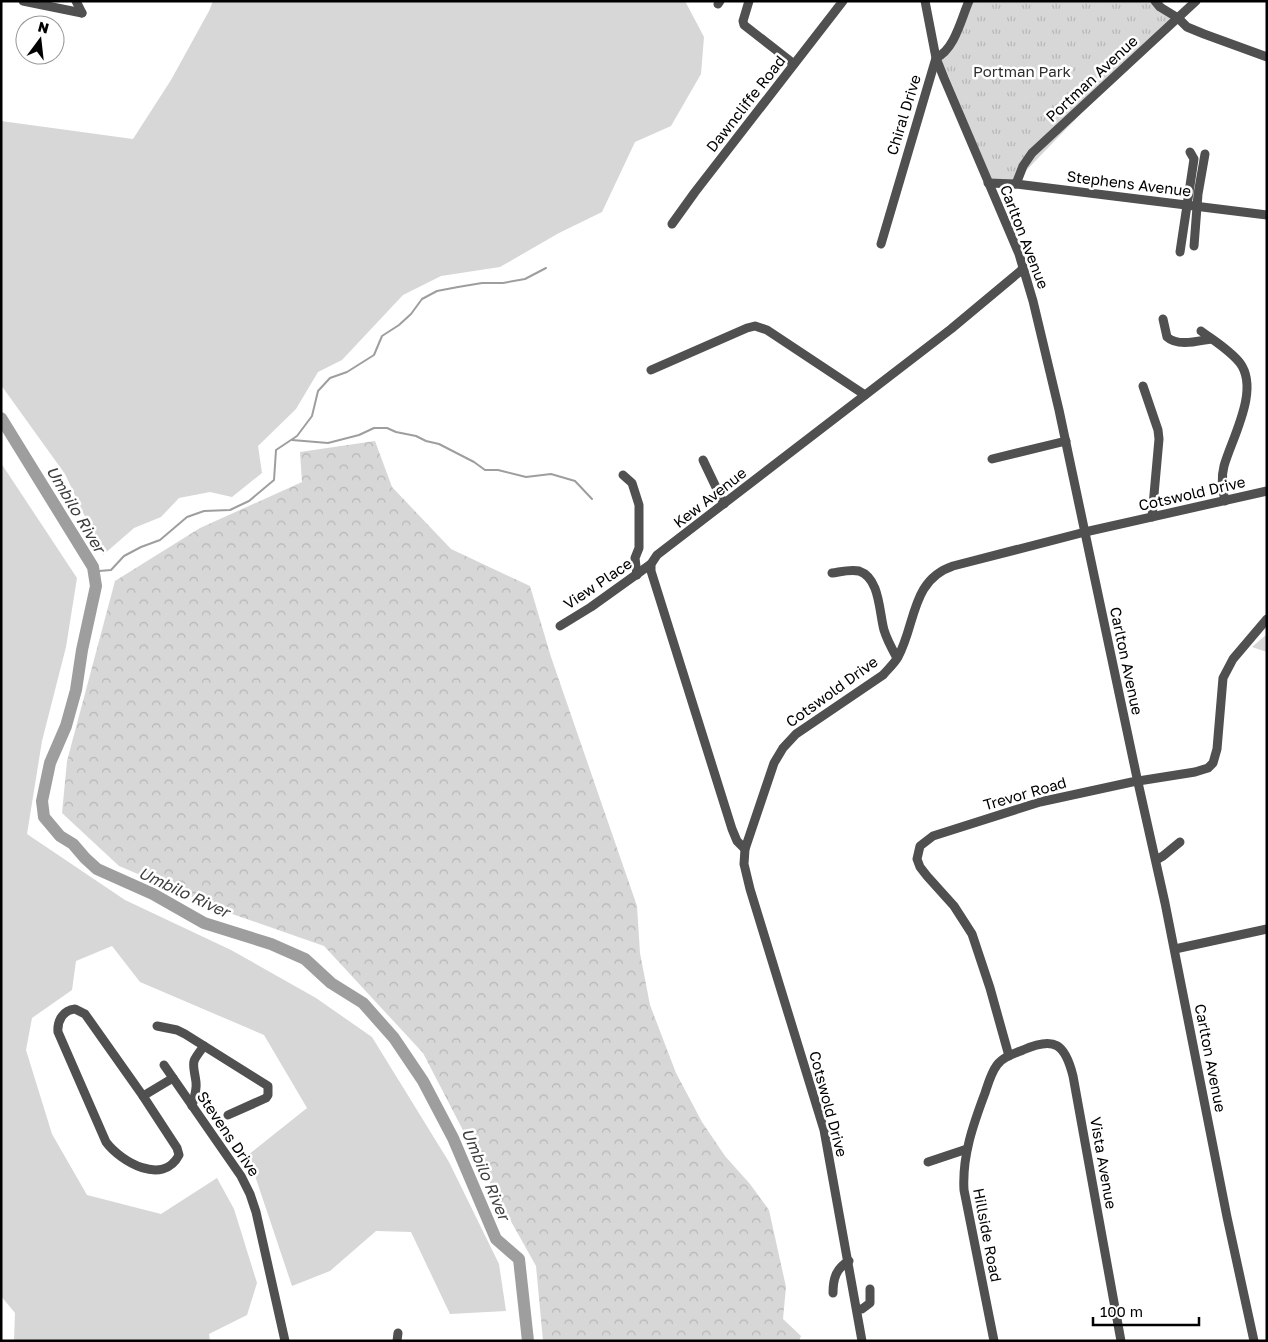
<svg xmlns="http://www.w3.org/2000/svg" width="1268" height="1342" font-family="'Golos Text',sans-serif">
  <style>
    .grass { fill: #d7d7d7 }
    .forest { fill: url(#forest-crowns) }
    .park { fill: url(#park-tufts) }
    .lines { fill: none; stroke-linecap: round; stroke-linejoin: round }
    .stream { stroke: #9e9e9e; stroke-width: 2 }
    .river { stroke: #9e9e9e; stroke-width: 12 }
    .minor { stroke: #505050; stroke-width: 9 }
    .labels { text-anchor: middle; stroke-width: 5; stroke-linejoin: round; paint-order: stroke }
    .park-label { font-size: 15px; fill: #2e2e2e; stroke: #fff }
    .street-label { font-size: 15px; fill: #000; stroke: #fff }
    .water-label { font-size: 16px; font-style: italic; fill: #3f3f3f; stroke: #fff }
  </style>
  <defs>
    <pattern id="forest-crowns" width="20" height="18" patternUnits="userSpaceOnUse" patternTransform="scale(1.25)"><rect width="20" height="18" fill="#d7d7d7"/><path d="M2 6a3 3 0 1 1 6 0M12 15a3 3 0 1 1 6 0" fill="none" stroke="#b7b7b7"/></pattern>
    <pattern id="park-tufts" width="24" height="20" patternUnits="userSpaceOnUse" patternTransform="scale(1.25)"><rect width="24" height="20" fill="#d7d7d7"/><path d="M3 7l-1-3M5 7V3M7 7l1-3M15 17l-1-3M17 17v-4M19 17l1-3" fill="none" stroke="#b7b7b7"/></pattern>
  </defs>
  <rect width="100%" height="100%" fill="#fff"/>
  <g class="grass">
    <path d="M213,1h472l19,36 -3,37 -30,52 -36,16 -33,70 -43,21 -59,34 -59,9 -38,19 -61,65 -24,12 -22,37 -38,37 4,27 -30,24 -22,-5 -31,6 -18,19 -27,11 -31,27 -38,-81 -64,-89v-264l132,18 38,-59 38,-69z"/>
    <path d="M1,463l76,115 -11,69 -24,94 -15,93 98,66 106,50 85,48 56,39 77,125 50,102 7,47 -56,3 -39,-82 -35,-1 -46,40 -38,15 -44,-131 59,-47 -43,-73 -124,-53 -28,-36 -36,15 -4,29 -40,28 -6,32 26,84 35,61 74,19 56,-36 17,31 23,74 -10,32 -38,19 1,7h-196l1,-28 -14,-17z"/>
    <path d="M1267,634v18l-15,-5z"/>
  </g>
  <path class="forest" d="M375,441l17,46 59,62 79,37 21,71 86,249 3,47 10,52 26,68 26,49 23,34 25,28 19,26 17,77 -3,32 18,17 -2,5h-256l-7,-75 -37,-66 -76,-147 -99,-107 -89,-31 -116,-49 -57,-53 5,-52 48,-180 85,-53 102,-46 -2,-30z"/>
  <path class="park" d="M969,1h193l12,16 -157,163 -24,3 -53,-127z"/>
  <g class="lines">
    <g class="stream">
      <path d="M292,440l36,3 31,-8 15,-7h13l9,4 20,4 10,5 13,3 35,18 11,8h13l28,7 25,-3 24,7 17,18"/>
      <path d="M95,576l4,-5 12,-1 13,-14 17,-9 19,-7 27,-23 17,-6 26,-1 19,-9 25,-21 2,-30 21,-14 15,-20 6,-25 12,-13 17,-6 27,-17 8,-19 17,-11 12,-11 11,-15 15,-8 21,-4 24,-4h21l22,-4 21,-11"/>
    </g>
    <path class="river" d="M1,418l92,149 3,19 -14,64 -6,40 -10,36 -16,37 -8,38 2,16 16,19 13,8 12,14 12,11 56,25 51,29 67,21 34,15 26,24 32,20 31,35 29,43 30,57 43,101 23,20 9,82"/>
    <g class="minor">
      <path d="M23,1l59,12"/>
      <path d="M76,1l6,12"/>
      <path d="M749,1l-6,20 1,4 50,39"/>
      <path d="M925,1l11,57 8,20 75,176 14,47 26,109 78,368 28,125 62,314 27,124"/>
      <path d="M1155,1l5,6 18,11 9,9 17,7 63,23"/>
      <path d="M718,4l2,-3"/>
      <path d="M988,183l28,1 251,31"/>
      <path d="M1016,184l7,-18 9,-13 164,-152"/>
      <path d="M672,224l23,-32 148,-191"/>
      <path d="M881,244l55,-186c19,-9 25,-39 33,-57"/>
      <path d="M1194,246l4,-52 7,-40"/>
      <path d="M1180,252l14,-93 -4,-7"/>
      <path d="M1163,319l4,18c11,10 31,4 44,2"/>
      <path d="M1201,331c12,9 29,19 39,32 20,27 -8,75 -16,103 -3,12 -2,23 1,35"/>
      <path d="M651,370l96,-42 8,-2 12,4 98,65"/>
      <path d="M1143,386l15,44 1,9 -7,78"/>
      <path d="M992,459l74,-18"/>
      <path d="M703,460l21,44"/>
      <path d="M623,475l9,8 7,22v43l-4,10 2,17"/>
      <path d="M832,573c8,-1 18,-4 27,-2 21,7 20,41 25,59 3,10 8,19 13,28"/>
      <path d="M560,626l31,-19 60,-43"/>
      <path d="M745,849l-8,-8 -5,-12 -81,-258v-7l6,-9 294,-226 73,-61"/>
      <path d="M1156,860l7,-4 17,-14"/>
      <path d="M1175,949l92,-20"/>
      <path d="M75,1009l10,5 58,82 34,52 2,7c-16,31 -58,7 -73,-13l-48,-110c-1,-11 5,-22 17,-23z"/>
      <path d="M157,1026l20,4 8,4 83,52v9l-2,3 -38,17"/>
      <path d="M1009,1056l-19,-68 -18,-54 -18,-28 -27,-30 -7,-9 -3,-8 3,-13 13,-10 107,-34 92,-20 63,-10 13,-4 5,-5 4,-14 6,-71 10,-19 34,-40"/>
      <path d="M164,1065l77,111 9,18 6,18 29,129"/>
      <path d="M143,1096l30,-18"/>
      <path d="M192,1106c2,-8 5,-16 4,-24 -3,-21 -6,-18 8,-36"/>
      <path d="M928,1162l39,-13"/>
      <path d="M833,1293c0,-14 3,-25 16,-32"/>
      <path d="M857,1309h5l8,-6v-14"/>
      <path d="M397,1341l1,-8"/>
      <path d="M862,1341l-38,-211 -74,-241 -6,-25 1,-15 29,-86 9,-15 13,-14 87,-59c5,-6 11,-11 15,-18 18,-33 13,-77 55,-91l132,-34 182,-41"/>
      <path d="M994,1341l-30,-151c-2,-34 9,-65 21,-97 3,-9 6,-20 12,-28 6,-8 16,-11 26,-15 32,-14 42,-6 50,26l48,265"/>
    </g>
  </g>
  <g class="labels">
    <g class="park-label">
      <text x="1022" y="77">Portman Park</text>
    </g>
    <g class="street-label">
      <text transform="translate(1092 79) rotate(-43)" y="5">Portman Avenue</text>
      <text transform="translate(746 104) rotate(-52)" y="5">Dawncliffe Road</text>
      <text transform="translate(904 115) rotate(-73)" y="5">Chiral Drive</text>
      <text transform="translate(1129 184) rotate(7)" y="5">Stephens Avenue</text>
      <text transform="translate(1024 237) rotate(69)" y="5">Carlton Avenue</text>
      <text transform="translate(1192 494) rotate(-13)" y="5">Cotswold Drive</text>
      <text transform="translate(710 498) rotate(-38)" y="5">Kew Avenue</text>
      <text transform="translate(598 584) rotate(-34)" y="5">View Place</text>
      <text transform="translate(1126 661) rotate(78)" y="5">Carlton Avenue</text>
      <text transform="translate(832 692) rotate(-36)" y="5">Cotswold Drive</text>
      <text transform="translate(1025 794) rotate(-16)" y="5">Trevor Road</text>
      <text transform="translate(1210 1058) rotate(79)" y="5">Carlton Avenue</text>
      <text transform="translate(828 1104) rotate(75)" y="5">Cotswold Drive</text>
      <text transform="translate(228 1134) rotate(56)" y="5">Stevens Drive</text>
      <text transform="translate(1103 1163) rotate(80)" y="5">Vista Avenue</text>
      <text transform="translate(987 1235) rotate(79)" y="5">Hillside Road</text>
    </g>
    <g class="water-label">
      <text transform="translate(76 509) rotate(59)" y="6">Umbilo River</text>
      <text transform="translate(184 892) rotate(25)" y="6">Umbilo River</text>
      <text transform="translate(486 1174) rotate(67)" y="6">Umbilo River</text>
    </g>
  </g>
  <rect width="1268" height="1342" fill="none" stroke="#000000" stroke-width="5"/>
  <g transform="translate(40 40) rotate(15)"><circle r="24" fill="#ffffff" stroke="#999999"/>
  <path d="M0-4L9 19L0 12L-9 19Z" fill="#000000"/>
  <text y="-8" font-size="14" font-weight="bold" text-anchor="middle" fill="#000000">N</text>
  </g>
  <path d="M1093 1317v8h106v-8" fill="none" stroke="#000000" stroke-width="2.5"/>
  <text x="1100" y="1317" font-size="15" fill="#000000" stroke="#ffffff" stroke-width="4" paint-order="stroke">100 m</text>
</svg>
